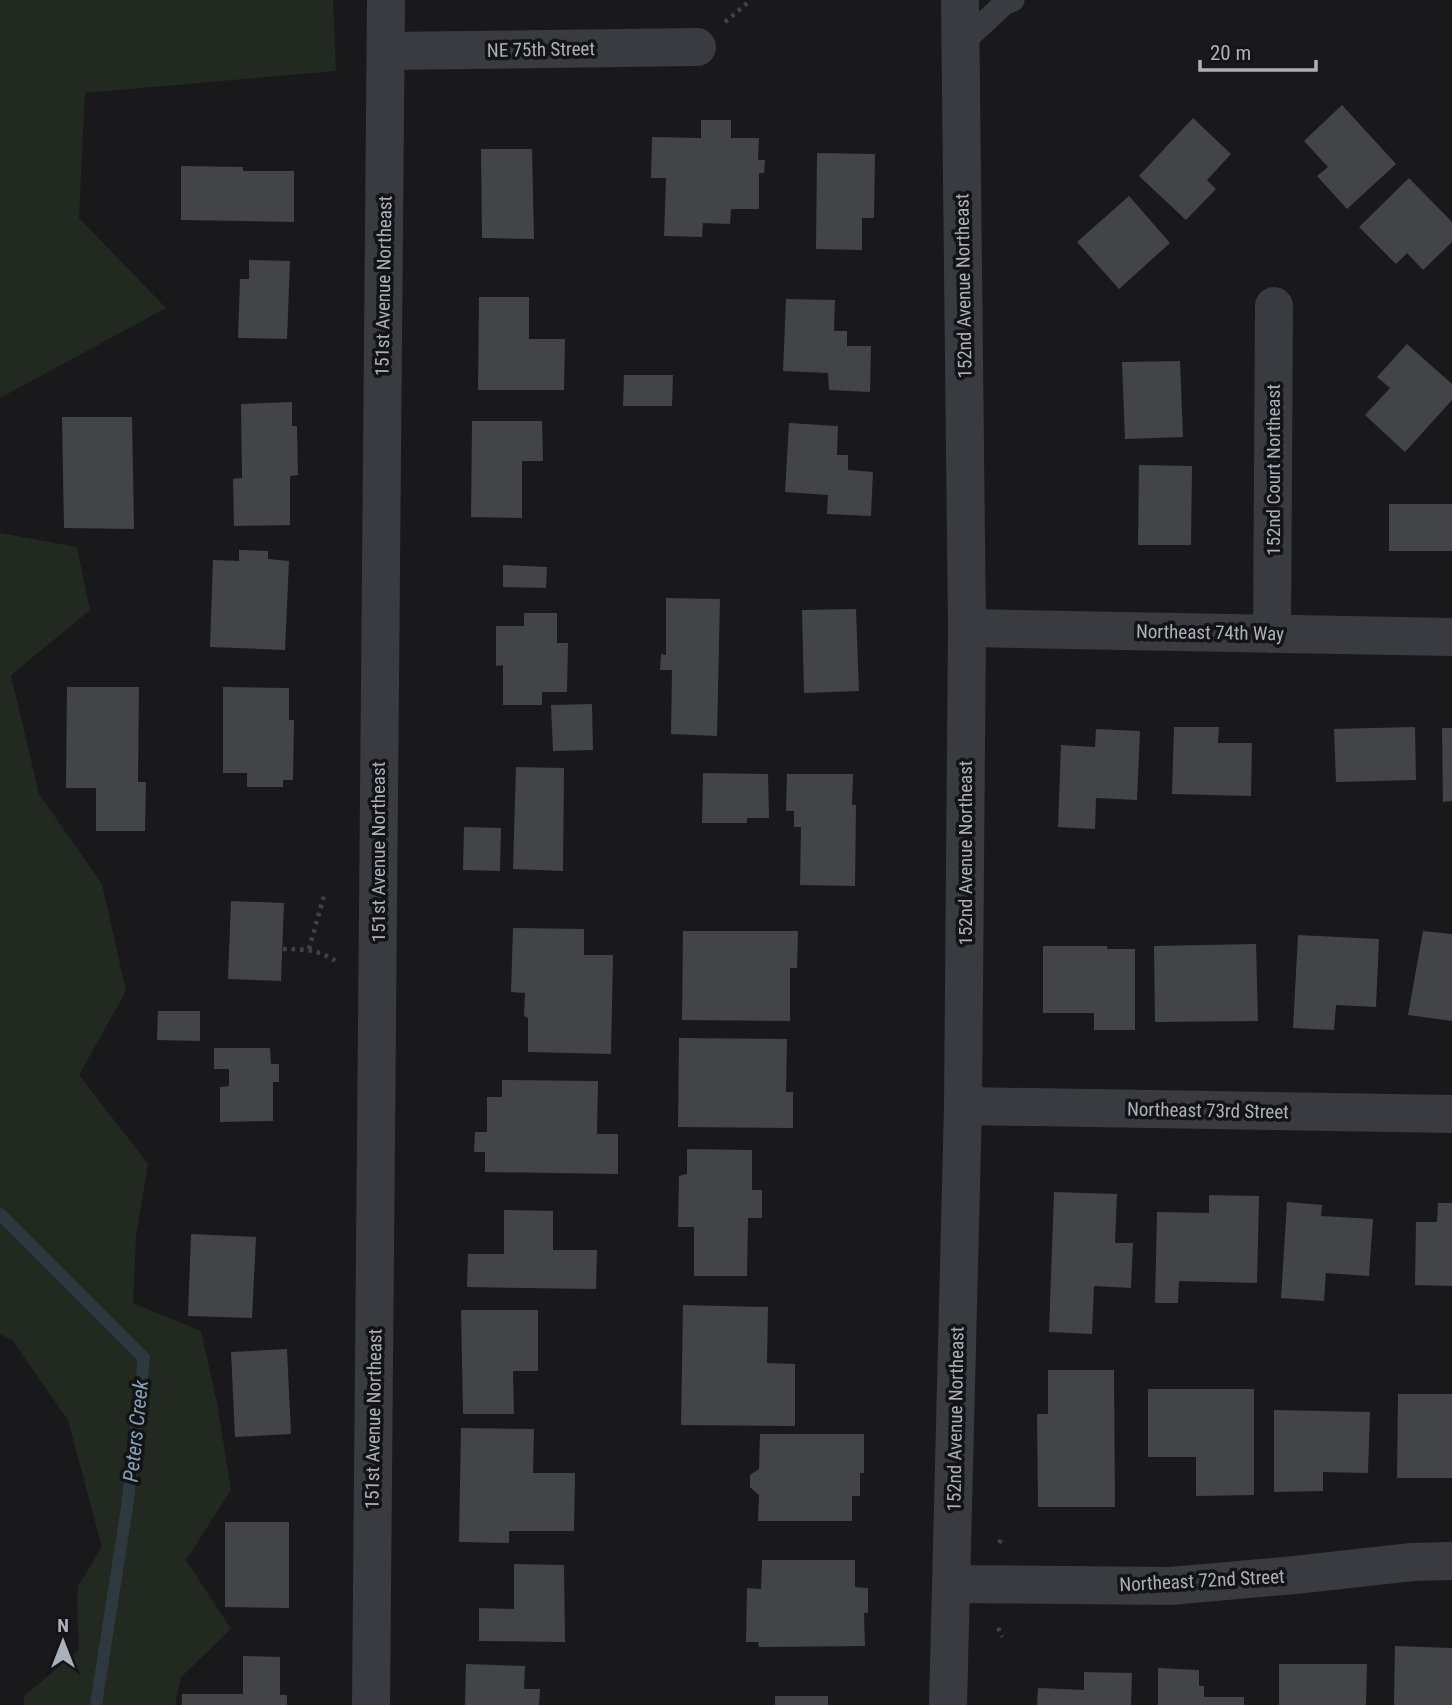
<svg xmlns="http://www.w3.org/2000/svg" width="1452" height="1705" font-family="'Roboto Condensed',sans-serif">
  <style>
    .green { fill: #212921 }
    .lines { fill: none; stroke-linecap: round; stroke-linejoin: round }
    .stream { stroke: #2e393f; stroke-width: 12 }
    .building { fill: #434448 }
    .path { stroke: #404247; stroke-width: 4.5; stroke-dasharray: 3.5 5; stroke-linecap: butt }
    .lane { stroke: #3a3b40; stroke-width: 23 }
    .street { stroke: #3a3b40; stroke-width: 38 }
    .labels { text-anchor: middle; stroke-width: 7; stroke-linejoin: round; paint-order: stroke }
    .street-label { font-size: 19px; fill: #abb1bb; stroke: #141416 }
    .water-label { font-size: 21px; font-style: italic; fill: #83a2b5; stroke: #141416 }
  </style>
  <rect width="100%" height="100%" fill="#19191b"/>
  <g class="green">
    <path d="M0,0h333l3,71 -251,22 -6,125 87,90 -166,90z"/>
    <path d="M0,533l77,14 13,63 -79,65 28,119 63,90 24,107 -47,84 69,89 -12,72 -3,67 68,28 16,72 14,87 -45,70 45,69 -50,48 -6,28h-151v-9l55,-46 -2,-44 1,-20 24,-39 -34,-127 -56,-80 -12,-6z"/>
  </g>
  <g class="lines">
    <path class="stream" d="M0,1214l144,144 -17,149 -31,198"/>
  </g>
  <g class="building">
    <path d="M1342,105l54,59 -49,45 -30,-33 11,-9 -24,-26z"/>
    <path d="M1193,118l38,36 -24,26 9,9 -30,31 -47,-44z"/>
    <path d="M701,120h30v18h28l-1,22h7l-1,13h-5v36h-28l-1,15 -27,-1 -1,14 -38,-1 2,-58h-15l1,-41 49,1z"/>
    <path d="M481,149h51l2,90 -52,-1z"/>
    <path d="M817,153l58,1 -1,64h-12v32l-46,-1z"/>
    <path d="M181,166l62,1v4h51v51l-113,-2z"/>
    <path d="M1409,178l43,44v20l-29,28 -16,-17 -11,11 -37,-37z"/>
    <path d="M1129,196l41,47 -51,46 -42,-47z"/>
    <path d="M249,260l41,1 -3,78 -49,-1 2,-59h9z"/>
    <path d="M479,297h50v42h36l-1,51h-86z"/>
    <path d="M786,299l49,1 -1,31h13v15h24l-1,46 -41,-2 -1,-17 -45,-2z"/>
    <path d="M1407,344l45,40v16l-47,52 -40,-37 25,-27 -13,-11z"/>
    <path d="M1180,361l3,76 -58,2 -3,-77z"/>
    <path d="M624,375h49l-1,31h-49z"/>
    <path d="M292,402v24h5l1,49 -8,1v49l-56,1 -1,-47 9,-1 -1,-74z"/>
    <path d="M62,417h70l2,112 -70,-1z"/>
    <path d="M472,421h70l1,40h-21v57l-51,-1z"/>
    <path d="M789,423l49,3 -1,29h11v15l25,2 -2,44 -44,-2 1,-19 -43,-3z"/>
    <path d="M1139,465l53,1 -1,79h-53z"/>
    <rect x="1389" y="504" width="63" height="47"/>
    <path d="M239,550l29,1v8l21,2 -4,89 -75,-3 3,-87 26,1z"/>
    <path d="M503,565l44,2 -1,21 -43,-1z"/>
    <path d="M666,598l54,1 -3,137 -46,-2 1,-64h-12l1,-16 5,1z"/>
    <path d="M856,609l3,82 -55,2 -2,-83z"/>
    <path d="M524,613h33v30h11l-1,49h-25v13h-39v-40l-7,1v-40h28z"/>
    <path d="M67,687h72l-1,95h8l-1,49h-49v-43h-30z"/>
    <path d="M223,687l66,1v32h5l-1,60h-10v7h-36v-14h-24z"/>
    <path d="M592,704l1,46 -40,1 -2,-46z"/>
    <path d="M1174,727h45l-1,16h34l-1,53 -79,-2z"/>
    <path d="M1415,727l1,53 -80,2 -2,-53z"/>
    <path d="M1442,728h10v73l-9,1z"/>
    <path d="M1096,729l44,2 -3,69 -41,-2 -1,31 -37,-2 3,-82 34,2z"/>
    <path d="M516,767l48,1 -1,103 -50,-2z"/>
    <path d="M703,773l65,1 1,44h-22v5h-45z"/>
    <path d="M787,774h66l-1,31h4l-1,81 -55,-1 1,-58h-7v-16h-8z"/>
    <path d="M464,827l37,1 -1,43 -37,-1z"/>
    <path d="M231,901l53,2 -3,78 -53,-2z"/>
    <path d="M513,928l71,1v26h29l-2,99 -83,-2v-34l-4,-2 1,-23 -14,-1z"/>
    <path d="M683,931h115l-1,37h-7v53l-108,-1z"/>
    <path d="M1423,931l29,3v87l-44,-6z"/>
    <path d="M1298,935l81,4 -3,68 -40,-2 -2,25 -41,-2z"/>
    <path d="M1256,944l2,77 -103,1 -1,-76z"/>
    <path d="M1043,946h64v3h28v81h-41v-17h-51z"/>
    <path d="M158,1011h42v30l-43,-1z"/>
    <path d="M679,1038l108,1 -1,53h7v36l-115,-1z"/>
    <path d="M214,1048h56l1,16h8v18h-6v39l-53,1v-35l9,-1v-17h-15z"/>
    <path d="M502,1080l96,1 -1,53h21v40l-133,-2v-20h-11l1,-20h12v-35h15z"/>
    <path d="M687,1149l65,1v40h10v28h-14l-1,58h-53v-49h-16l1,-51 8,-2z"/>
    <path d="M1054,1192l63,2 -2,49h18l-2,45 -37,-2 -2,48 -43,-2z"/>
    <path d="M1209,1195l50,1 -2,87 -78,-2 -1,22h-23l2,-91 52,1z"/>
    <path d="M1287,1202l35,3 -1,11 52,3 -4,57 -43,-3 -2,28 -43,-3z"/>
    <path d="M1438,1203h14v83l-37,-1 1,-63h21z"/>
    <path d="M504,1210l49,1v39h44l-1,39 -129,-2 1,-33h36z"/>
    <path d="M191,1234l65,3 -4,81 -64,-2z"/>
    <path d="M683,1305l85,2 -1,56 28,1v62l-114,-1z"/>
    <path d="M461,1310h77v61h-25l1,43h-51z"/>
    <path d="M287,1349l4,85 -56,3 -4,-85z"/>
    <path d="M1048,1370h66l1,137h-77l-1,-93h11z"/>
    <path d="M1148,1389h106v106l-58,1v-39h-48z"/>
    <path d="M1398,1394h54v84h-55z"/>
    <path d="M1274,1410l96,2 -2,61 -45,-1v19l-49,1z"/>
    <path d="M461,1428l73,1 -1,44h42l-1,58h-65v12l-50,-1z"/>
    <path d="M760,1434h104v39h-4v23h-8v25h-94l1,-26 -9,-8v-12l9,-6z"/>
    <path d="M225,1522h64v86l-64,-1z"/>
    <path d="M762,1560h93v27l13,1v25h-4l1,33 -106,1 -1,-5h-12l1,-54 14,1z"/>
    <path d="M514,1564l50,1 1,77 -86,-1v-33l35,1z"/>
    <path d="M1395,1646l57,2v57h-58z"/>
    <path d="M243,1656l37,1v38h7v10h-105v-11h61z"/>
    <path d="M466,1664l59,2 -1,23h16l-1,16h-74z"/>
    <path d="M1279,1664h88l-1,41h-87z"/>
    <path d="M1158,1668l41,2v16h5v11h40v8h-86z"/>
    <path d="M1084,1672l48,1 -1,32h-94l1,-17 46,2z"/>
    <rect x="775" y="1696" width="53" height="9"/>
  </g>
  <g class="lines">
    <g class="path">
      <path d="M725,22l26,-22"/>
      <path d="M283,949c24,0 36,1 56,14"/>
      <path d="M309,949l16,-57"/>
      <path d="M999,1543l4,-6"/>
      <path d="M998,1628l4,9"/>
    </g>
    <path class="lane" d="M961,44l43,-40 9,-4"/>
    <g class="street">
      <path d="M386,51l311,-4"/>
      <path d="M967,628l485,9"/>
      <path d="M1272,634l2,-328"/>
      <path d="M963,1106l489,8"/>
      <path d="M952,1584l218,2 125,-11 117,-13 40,-1"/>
      <path d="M371,1705l15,-1705"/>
      <path d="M948,1705l15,-599 4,-478 -7,-628"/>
    </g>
  </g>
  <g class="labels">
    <g class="street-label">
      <text transform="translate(541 49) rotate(-1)" y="7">NE 75th Street</text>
      <text transform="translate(383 286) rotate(-89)" y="7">151st Avenue Northeast</text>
      <text transform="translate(963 286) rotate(-91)" y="7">152nd Avenue Northeast</text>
      <text transform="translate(1273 470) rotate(-90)" y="7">152nd Court Northeast</text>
      <text transform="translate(1210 632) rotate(1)" y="7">Northeast 74th Way</text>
      <text transform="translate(378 852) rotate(-90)" y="7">151st Avenue Northeast</text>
      <text transform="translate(965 853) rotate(-90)" y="7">152nd Avenue Northeast</text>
      <text transform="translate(1208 1110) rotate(1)" y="7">Northeast 73rd Street</text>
      <text transform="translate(373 1419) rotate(-89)" y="7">151st Avenue Northeast</text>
      <text transform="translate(955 1419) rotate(-89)" y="7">152nd Avenue Northeast</text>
      <text transform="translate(1202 1580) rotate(-3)" y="7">Northeast 72nd Street</text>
    </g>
    <g class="water-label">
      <text transform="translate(136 1431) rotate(-84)" y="7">Peters Creek</text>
    </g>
  </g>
  <g transform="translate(63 1642)" stroke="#141416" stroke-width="5" paint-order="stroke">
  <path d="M0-5L12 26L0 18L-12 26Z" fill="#abb1bb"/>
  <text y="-10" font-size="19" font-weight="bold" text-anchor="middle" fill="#abb1bb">N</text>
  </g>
  <path d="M1200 60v10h116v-10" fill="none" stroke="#abb1bb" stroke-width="3.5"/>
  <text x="1210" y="60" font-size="21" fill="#abb1bb" stroke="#141416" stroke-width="5" paint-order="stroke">20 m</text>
</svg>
